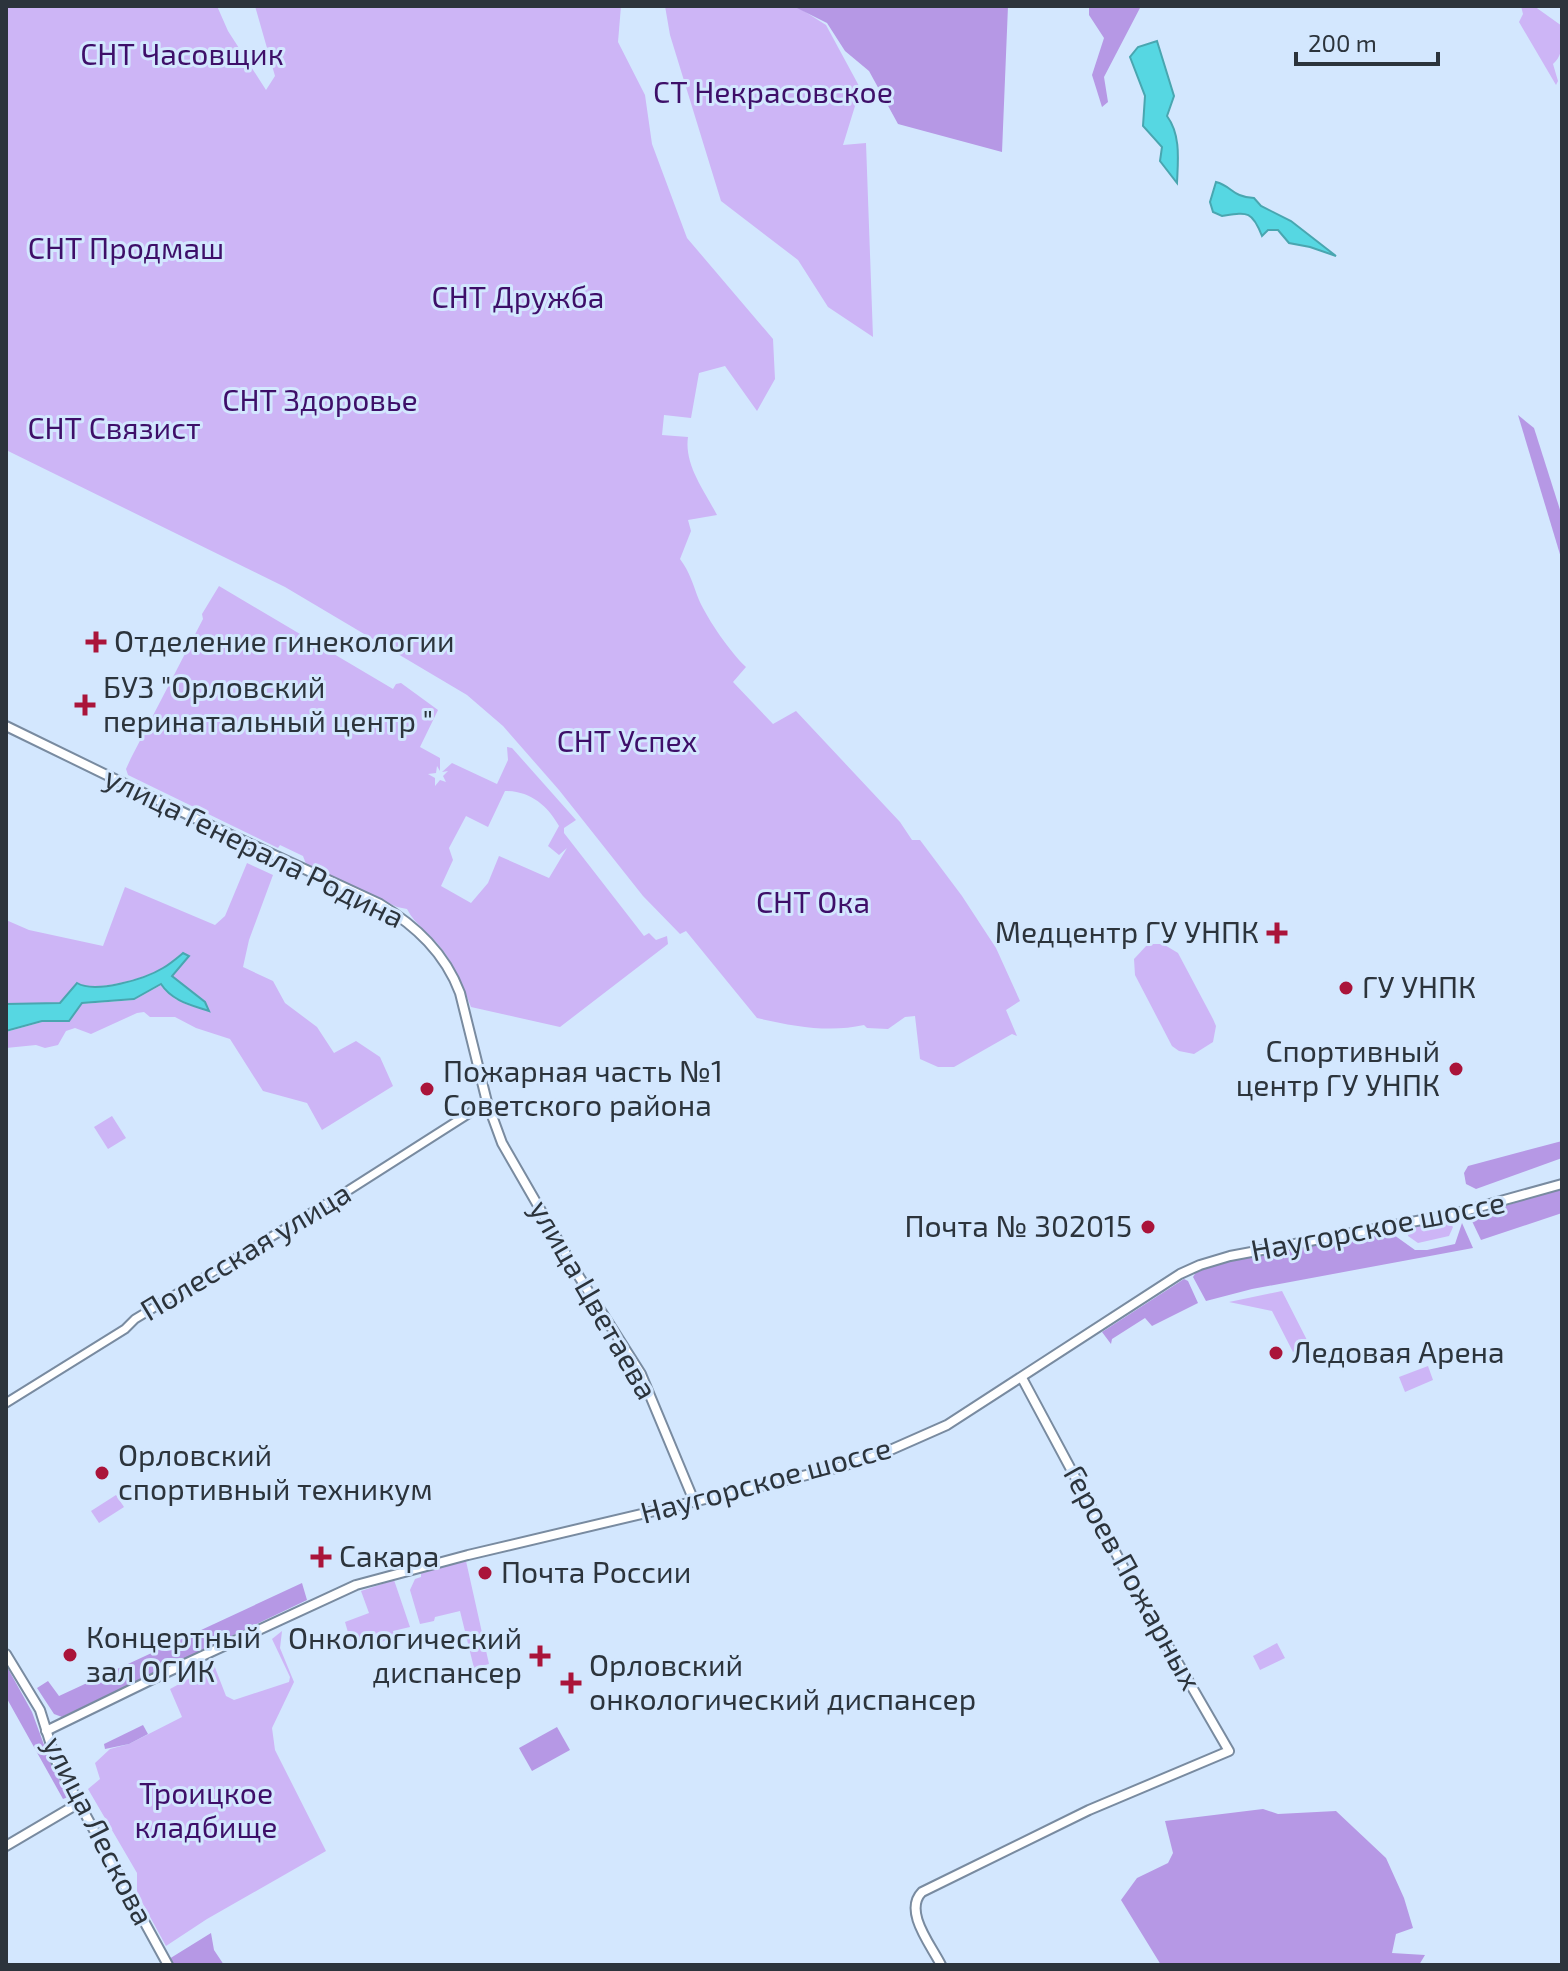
<svg xmlns="http://www.w3.org/2000/svg" width="1568" height="1971" font-family="'Exo 2',sans-serif">
  <style>
    .green { fill: #cdb5f6; fill-rule: evenodd }
    .forest { fill: #b698e5 }
    .water { fill: #56d7e2; stroke: #49a6b0; stroke-width: 2 }
    .lines { fill: none; stroke-linecap: round; stroke-linejoin: round }
    .tertiary-casing { stroke: #798ba0; stroke-width: 11 }
    .secondary-casing { stroke: #798ba0; stroke-width: 12 }
    .tertiary { stroke: #fff; stroke-width: 7 }
    .secondary { stroke: #fff; stroke-width: 8 }
    .poi-dot { fill: #aa143a; stroke: #d3e7fe; stroke-width: 3 }
    .labels { text-anchor: middle; stroke-width: 6; stroke-linejoin: round; paint-order: stroke }
    .park-label { font-size: 30px; fill: #3e0f69; stroke: #d3e7fe }
    .poi-label { font-size: 30px; fill: #2c343c; stroke: #d3e7fe; text-anchor: start }
    .street-label { font-size: 30px; fill: #2c343c; stroke: #d3e7fe }
  </style>
  <rect width="100%" height="100%" fill="#d3e7fe"/>
  <g class="green">
    <path d="M6,6h211l11,25 38,59 9,-14 -20,-70h366l-3,36 27,53 7,49 35,94 86,101 2,40 -18,32 -32,-45 -26,7 -8,45 -27,-3 -2,20 26,2c-4,28 16,53 29,78l-29,5 3,11 -11,28c10,13 13,26 19,41 9,20 31,52 47,67l-13,15 40,42 23,-13 104,111 12,18h8l42,56 34,52 24,53 -14,9 11,26 -5,-2 -58,33h-16l-18,-8 -5,-43 -10,1 -17,12 -21,-1 -3,-3c-35,8 -72,1 -107,-7l-71,-87 -6,3 -37,-38 -84,-106 -56,-64 -36,-31 -182,-108 -279,-137z"/>
    <path d="M665,6h131l30,19 39,72 -10,9 -12,39 23,-2 7,194 -45,-30 -30,-47 -77,-59 -51,-166z"/>
    <path d="M1521,6h13l28,20c0,14 2,29 -9,38l5,17 -2,4 -37,-63 4,-8z"/>
    <path d="M219,586l174,103 3,-5 5,-1 37,27 -18,37 20,11v13l-3,-5 -1,7 -8,1 7,4v8l5,-6 6,2 -3,-6 5,-5 -6,1 10,-9 45,21 11,-24 -1,-13 5,1 64,72 -12,8v5l80,103 5,-3 7,7 11,-4 1,8 -108,83 -89,-20c-8,-21 -16,-41 -30,-59 -10,-14 -26,-23 -34,-39l-10,-2 -91,-43 -3,-8 -23,-11 -2,3 -150,-73 -2,-6 5,-11 72,-139 -1,-5zM505,791c25,0 42,14 54,35l-11,20 11,9 8,-7 -18,30 -50,-22 -11,27 -17,20 -30,-17 12,-26 -4,-12 17,-32 22,11z"/>
    <path d="M247,863l26,12 -24,65 -6,27 30,14 12,22 32,24 17,26 22,-12 24,16 13,29 -71,44 -15,-27 -44,-12 -33,-52 -34,-11 -21,-11h-25l-6,-5 -7,1 -46,21 -16,-6 -9,3 -8,14 -13,3 -9,-3 -30,3v-16l36,-10 27,-1 13,-17 52,-4 27,-15c10,16 30,22 48,25l-4,-8 -33,-26 17,-20 -6,-4c-6,5 -13,11 -20,16 -18,10 -68,25 -86,15l-17,20 -54,1v-84l23,10 74,16 22,-59 90,38 10,-9z"/>
    <path d="M1148,944h15l15,9 35,66 3,7 -3,16 -19,12 -15,-3 -7,-5 -37,-71 -1,-16z"/>
    <path d="M112,1116l14,22 -18,11 -14,-22z"/>
    <path d="M1446,1219l7,8 -4,9 -31,7 -10,-7 2,-10z"/>
    <path d="M1282,1291l27,53 -16,8 -21,-41 -43,-9z"/>
    <path d="M1428,1366l5,14 -28,12 -6,-15z"/>
    <path d="M116,1495l8,12 -25,16 -8,-12z"/>
    <path d="M466,1561l23,103 -15,4 -14,-57 -25,6 -1,4 -14,3 -10,-34 5,-11 6,-2v-4z"/>
    <path d="M394,1580l16,47 -17,4 2,7 -24,7 -2,-3 -17,4 -7,-24 24,-9 -8,-22z"/>
    <path d="M282,1631l-2,17 14,34 -22,46 3,22 51,101 -119,68 -41,27 -29,-53v-20l-49,-84 12,-10 -5,-16 15,-14 19,-5 53,-27 -12,-28 44,-24 12,31 8,4 55,-18 1,-5 -18,-38z"/>
    <path d="M1277,1643l8,15 -25,12 -7,-14z"/>
  </g>
  <g class="forest">
    <path d="M793,6h215l-6,146 -104,-28 -29,-53 -24,-20 -18,-28z"/>
    <path d="M1089,6h52l-37,71 4,25 -6,5 -10,-32 12,-37 -15,-23z"/>
    <path d="M1518,415l16,13 28,88v45z"/>
    <path d="M1562,1141v17l-86,31 -10,-5 -2,-11 4,-7z"/>
    <path d="M1562,1188v25l-81,27 -11,-23z"/>
    <path d="M1462,1223l11,25 -221,41 -46,12 -13,-24 3,-5 24,-10 138,-25 36,-2 21,15h12l28,-6z"/>
    <path d="M1184,1279l4,2 10,22 -46,23 -7,-8 -33,21 -1,5 -9,-12z"/>
    <path d="M302,1583l5,17 -245,117 -8,-3 -17,-26 11,-7 11,15z"/>
    <path d="M6,1665l26,47 19,52 17,33 -5,2 -57,-102z"/>
    <path d="M143,1725l5,9 -19,10 -24,5 -1,-5z"/>
    <path d="M557,1727l13,23 -38,21 -13,-23z"/>
    <path d="M1263,1809l15,5 58,-3 50,47 18,40 9,30 -17,6 -4,19 33,2 -6,10h-258l-40,-65 16,-22 31,-15 5,-10 -8,-32z"/>
    <path d="M211,1933l3,17 10,15h-51l-4,-6z"/>
  </g>
  <g class="water">
    <path d="M1157,41l17,55 -7,20c14,19 11,44 10,67l-17,-22 2,-14 -19,-21 2,-30 -15,-39 8,-10z"/>
    <path d="M1216,182c16,4 16,15 38,16l7,8 30,15 45,35 -26,-9 -21,-4 -11,-13h-10l-6,6c-10,-26 -15,-24 -40,-20l-9,-4 -3,-10z"/>
    <path d="M183,953l6,3 -17,20 33,26 4,9c-18,-6 -37,-10 -48,-27l-27,15 -52,4 -13,18h-27l-36,10v-27l54,-1 17,-20c18,11 68,-4 86,-15 7,-4 14,-10 20,-15z"/>
  </g>
  <g class="lines">
    <defs>
      <path id="tertiary" d="M6,1403l119,-74 10,-10 214,-129 138,-88"/>
      <g id="secondary">
        <path d="M6,726l199,97 175,81c36,22 65,49 80,89l27,109 15,41 76,132 63,99 53,127"/>
        <path d="M6,1654l34,56 16,51 112,204"/>
        <path d="M46,1731l115,-56 195,-90 112,-30 364,-86 47,-14 68,-30 233,-151 20,-9 30,-9 224,-42 108,-30"/>
        <path d="M6,1846l73,-43"/>
        <path d="M941,1965c-10,-20 -38,-54 -19,-73l167,-82 140,-59 -95,-164 -112,-209"/>
      </g>
    </defs>
    <use href="#tertiary" class="tertiary-casing"/>
    <use href="#secondary" class="secondary-casing"/>
    <use href="#tertiary" class="tertiary"/>
    <use href="#secondary" class="secondary"/>
  </g>
  <g class="poi-dot">
    <path d="M92 630h8v8h8v8h-8v8h-8v-8h-8v-8h8z"/>
    <path d="M81 693h8v8h8v8h-8v8h-8v-8h-8v-8h8z"/>
    <path d="M1273 921h8v8h8v8h-8v8h-8v-8h-8v-8h8z"/>
    <circle cx="1346" cy="988" r="8"/>
    <circle cx="1456" cy="1069" r="8"/>
    <circle cx="427" cy="1089" r="8"/>
    <circle cx="1148" cy="1227" r="8"/>
    <circle cx="1276" cy="1353" r="8"/>
    <circle cx="102" cy="1473" r="8"/>
    <path d="M317 1545h8v8h8v8h-8v8h-8v-8h-8v-8h8z"/>
    <circle cx="485" cy="1573" r="8"/>
    <circle cx="70" cy="1655" r="8"/>
    <path d="M536 1644h8v8h8v8h-8v8h-8v-8h-8v-8h8z"/>
    <path d="M567 1671h8v8h8v8h-8v8h-8v-8h-8v-8h8z"/>
  </g>
  <g class="labels">
    <g class="park-label">
      <text x="182" y="65">СНТ Часовщик</text>
      <text x="773" y="103">СТ Некрасовское</text>
      <text x="126" y="259">СНТ Продмаш</text>
      <text x="518" y="308">СНТ Дружба</text>
      <text x="320" y="411">СНТ Здоровье</text>
      <text x="114" y="439">СНТ Связист</text>
      <text x="627" y="752">СНТ Успех</text>
      <text x="813" y="913">СНТ Ока</text>
      <text x="206" y="1804">Троицкое<tspan x="206" dy="34">кладбище</tspan></text>
    </g>
    <g class="poi-label">
      <text x="114" y="652">Отделение гинекологии</text>
      <text x="103" y="698">БУЗ "Орловский<tspan x="103" dy="34">перинатальный центр "</tspan></text>
      <text x="1259" y="943" text-anchor="end">Медцентр ГУ УНПК</text>
      <text x="1362" y="998">ГУ УНПК</text>
      <text x="1440" y="1062" text-anchor="end">Спортивный<tspan x="1440" dy="34">центр ГУ УНПК</tspan></text>
      <text x="443" y="1082">Пожарная часть №1<tspan x="443" dy="34">Советского района</tspan></text>
      <text x="1132" y="1237" text-anchor="end">Почта № 302015</text>
      <text x="1292" y="1363">Ледовая Арена</text>
      <text x="118" y="1466">Орловский<tspan x="118" dy="34">спортивный техникум</tspan></text>
      <text x="339" y="1567">Сакара</text>
      <text x="501" y="1583">Почта России</text>
      <text x="86" y="1648">Концертный<tspan x="86" dy="34">зал ОГИК</tspan></text>
      <text x="522" y="1649" text-anchor="end">Онкологический<tspan x="522" dy="34">диспансер</tspan></text>
      <text x="589" y="1676">Орловский<tspan x="589" dy="34">онкологический диспансер</tspan></text>
    </g>
    <g class="street-label">
      <text transform="translate(254 848) rotate(26)" y="10">улица Генерала Родина</text>
      <text transform="translate(1378 1227) rotate(-11)" y="10">Наугорское шоссе</text>
      <text transform="translate(246 1252) rotate(-31)" y="10">Полесская улица</text>
      <text transform="translate(593 1300) rotate(60)" y="10">улица Цветаева</text>
      <text transform="translate(766 1481) rotate(-15)" y="10">Наугорское шоссе</text>
      <text transform="translate(1132 1578) rotate(61)" y="10">Героев Пожарных</text>
      <text transform="translate(98 1831) rotate(63)" y="10">улица Лескова</text>
    </g>
  </g>
  <rect width="1568" height="1971" fill="none" stroke="#2c343c" stroke-width="16"/>
  <path d="M1296 52v12h142v-12" fill="none" stroke="#2c343c" stroke-width="4"/>
  <text x="1308" y="52" font-size="24" fill="#2c343c" stroke="#d3e7fe" stroke-width="6" paint-order="stroke">200 m</text>
</svg>
